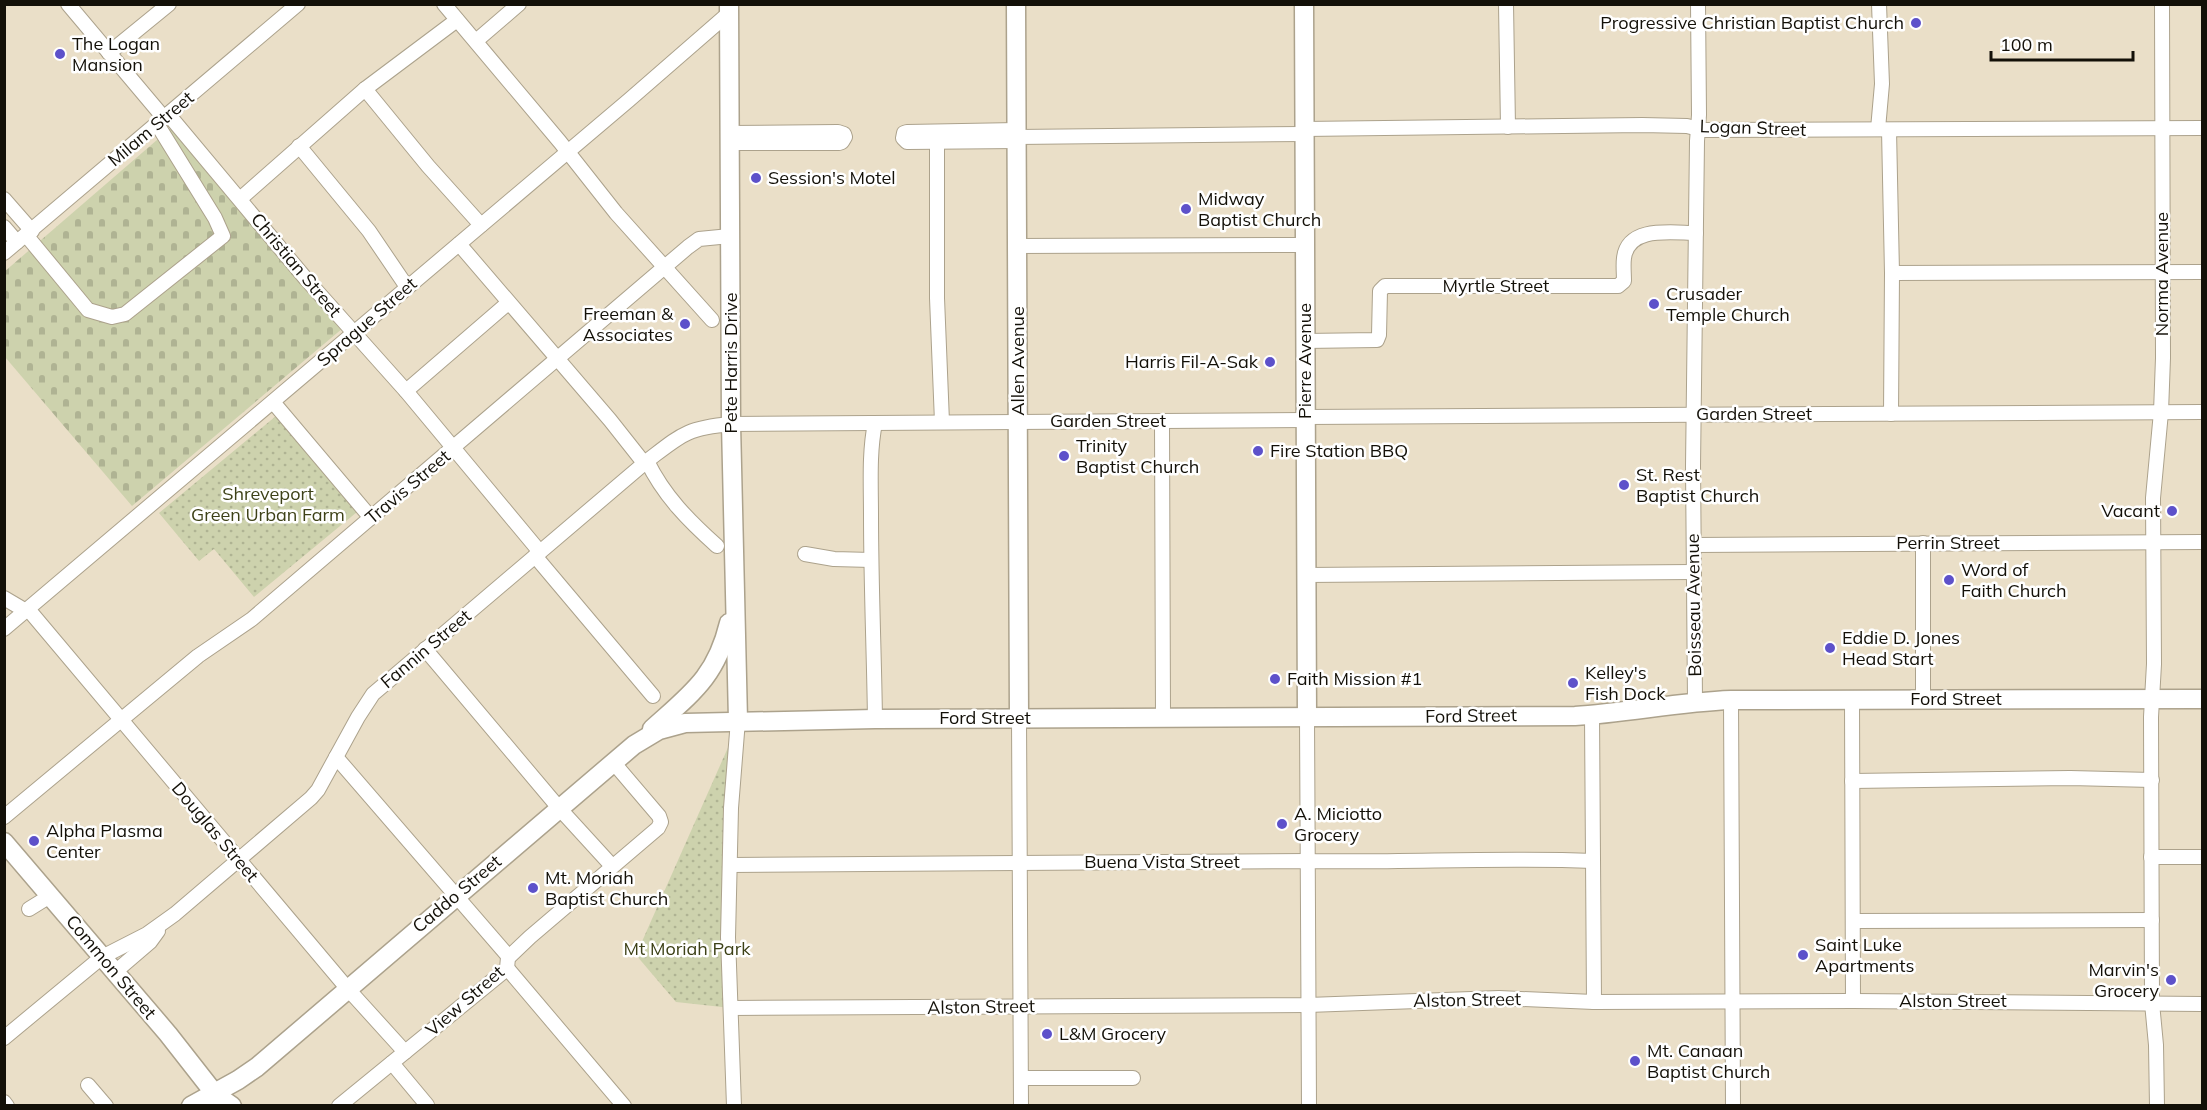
<svg xmlns="http://www.w3.org/2000/svg" width="2207" height="1110" font-family="Mulish,sans-serif">
  <style>
    .green { fill: url(#green-dots) }
    .cemetery { fill: url(#cemetery-stones) }
    .lines { fill: none; stroke-linecap: round; stroke-linejoin: round }
    .minor-casing { stroke: #aca28c; stroke-width: 16 }
    .major-casing { stroke: #aca28c; stroke-width: 21 }
    .minor { stroke: #fff; stroke-width: 14 }
    .major { stroke: #fff; stroke-width: 18 }
    .poi-dot { fill: #5d51ca; stroke: #fff; stroke-width: 2 }
    .labels { text-anchor: middle; stroke-width: 5; stroke-linejoin: round; paint-order: stroke }
    .poi-label { font-size: 18px; fill: #131008; stroke: #fff; text-anchor: start }
    .street-label { font-size: 18px; fill: #131008; stroke: #fff }
    .park-label { font-size: 18px; fill: #3d4117; stroke: #fff }
  </style>
  <defs>
    <pattern id="green-dots" width="8" height="8" patternUnits="userSpaceOnUse" patternTransform="scale(1.5)"><rect width="8" height="8" fill="#cdd2ad"/><path d="M2 2h.1M6 6h.1" fill="none" stroke="#afb393" stroke-width="1.8" stroke-linecap="round"/></pattern>
    <pattern id="cemetery-stones" width="16" height="16" patternUnits="userSpaceOnUse" patternTransform="scale(1.5)"><rect width="16" height="16" fill="#cdd2ad"/><path d="M2 7V4a2 2 0 0 1 4 0v3zM10 15v-3a2 2 0 0 1 4 0v3z" fill="#afb393"/></pattern>
  </defs>
  <rect width="100%" height="100%" fill="#eadfc8"/>
  <g class="green">
    <path d="M276,416l81,96 -103,85 -40,-48 -15,12 -40,-48z"/>
    <path d="M730,743l1,265 -55,-6 -40,-47z"/>
  </g>
  <path class="cemetery" d="M172,127l171,201 -211,178 -127,-149 -1,-85z"/>
  <g class="lines">
    <defs>
      <g id="minor">
        <path d="M68,4l96,114"/>
        <path d="M444,4l116,138 56,71 96,107"/>
        <path d="M1506,4l2,123"/>
        <path d="M476,41l43,-37"/>
        <path d="M109,53l60,-49"/>
        <path d="M365,89l63,77 53,59"/>
        <path d="M168,114l138,165 100,112 134,161"/>
        <path d="M1304,129l338,-4 45,1 16,4 499,-2"/>
        <path d="M1878,129l4,-45 -3,-80"/>
        <path d="M1017,130l-110,2 -3,1 -1,5 4,4 110,-1"/>
        <path d="M1889,130l3,143 -1,141"/>
        <path d="M729,133l109,-1 6,2 1,3 -3,5 -3,1h-110"/>
        <path d="M1017,137l287,-3"/>
        <path d="M937,142v156l5,124"/>
        <path d="M299,146l70,85 38,56"/>
        <path d="M4,199l28,32"/>
        <path d="M240,199l125,-110 92,-69"/>
        <path d="M4,227l13,15"/>
        <path d="M26,235l62,75 24,7 13,-3 98,-78 -8,-18 -58,-94"/>
        <path d="M459,244l151,176 34,43"/>
        <path d="M1017,246l287,-1"/>
        <path d="M4,253l294,-249"/>
        <path d="M1892,273l310,-1"/>
        <path d="M1305,341l72,-1 2,-5 1,-44 5,-5h233l6,-5c0,-7 -1,-16 0,-23 4,-33 49,-25 72,-25"/>
        <path d="M406,391l102,-88"/>
        <path d="M273,402l98,116"/>
        <path d="M1305,417l897,-5"/>
        <path d="M1162,421l1,296"/>
        <path d="M647,461c17,35 42,60 70,85"/>
        <path d="M1923,543v156"/>
        <path d="M1694,545l508,-3"/>
        <path d="M805,554l29,5 37,1"/>
        <path d="M535,556l118,140"/>
        <path d="M1306,575l388,-3"/>
        <path d="M4,598l22,13"/>
        <path d="M28,609l319,379 58,64"/>
        <path d="M4,629l625,-529 100,-87"/>
        <path d="M425,649l134,159 53,58"/>
        <path d="M1852,699l1,302"/>
        <path d="M1731,700l2,406"/>
        <path d="M1695,701l-2,-235 4,-325 2,-26 -1,-111"/>
        <path d="M1592,715l2,287"/>
        <path d="M1019,718l2,388"/>
        <path d="M1307,718l2,388"/>
        <path d="M875,719c-1,-68 -4,-136 -4,-204 0,-31 -2,-62 4,-92"/>
        <path d="M336,757l173,200"/>
        <path d="M1852,781l218,-3 82,2"/>
        <path d="M4,817l194,-161 54,-37 436,-372 11,-8 31,-3"/>
        <path d="M2151,857h51"/>
        <path d="M730,865l578,-4c95,2 190,-4 285,0"/>
        <path d="M29,909l21,-13"/>
        <path d="M1853,921l299,-1"/>
        <path d="M507,968l117,138"/>
        <path d="M115,972l35,-30 8,-11"/>
        <path d="M731,1008l577,-3 191,-7 95,4 259,-1 349,3"/>
        <path d="M4,1038l98,-81 45,-23 28,-20 136,-116 7,-8 40,-73 15,-23 274,-233c34,-26 39,-33 84,-37l574,-4"/>
        <path d="M392,1063l35,42"/>
        <path d="M1021,1078h112"/>
        <path d="M88,1085l18,21"/>
        <path d="M4,1102l3,4"/>
        <path d="M339,1106l164,-134 4,-4 1,-10 22,-21 128,-109 3,-6 -2,-6 -46,-54"/>
        <path d="M734,1106l-6,-169 3,-129 7,-88"/>
        <path d="M2157,1106l-1,-61 -4,-42 -1,-286 3,-53 -1,-166 8,-86 2,-54 -1,-354"/>
      </g>
      <g id="major">
        <path d="M729,4l2,420 7,296"/>
        <path d="M1016,4l3,714"/>
        <path d="M1304,4l3,714"/>
        <path d="M652,729c40,-36 64,-52 77,-106"/>
        <path d="M4,842l164,192 47,60 17,12"/>
        <path d="M191,1106l47,-26 19,-13 377,-322 25,-15 26,-7 190,-4 700,-3c52,-3 103,-14 156,-16l471,-1"/>
      </g>
    </defs>
    <use href="#minor" class="minor-casing"/>
    <use href="#major" class="major-casing"/>
    <use href="#minor" class="minor"/>
    <use href="#major" class="major"/>
  </g>
  <g class="poi-dot">
    <circle cx="1916" cy="23" r="6"/>
    <circle cx="60" cy="54" r="6"/>
    <circle cx="756" cy="178" r="6"/>
    <circle cx="1186" cy="209" r="6"/>
    <circle cx="1654" cy="304" r="6"/>
    <circle cx="685" cy="324" r="6"/>
    <circle cx="1270" cy="362" r="6"/>
    <circle cx="1258" cy="451" r="6"/>
    <circle cx="1064" cy="456" r="6"/>
    <circle cx="1624" cy="485" r="6"/>
    <circle cx="2172" cy="511" r="6"/>
    <circle cx="1949" cy="580" r="6"/>
    <circle cx="1830" cy="648" r="6"/>
    <circle cx="1275" cy="679" r="6"/>
    <circle cx="1573" cy="683" r="6"/>
    <circle cx="1282" cy="824" r="6"/>
    <circle cx="34" cy="841" r="6"/>
    <circle cx="533" cy="888" r="6"/>
    <circle cx="1803" cy="955" r="6"/>
    <circle cx="2171" cy="980" r="6"/>
    <circle cx="1047" cy="1034" r="6"/>
    <circle cx="1635" cy="1061" r="6"/>
  </g>
  <g class="labels">
    <g class="poi-label">
      <text x="1904" y="29" text-anchor="end">Progressive Christian Baptist Church</text>
      <text x="72" y="50">The Logan<tspan x="72" dy="21">Mansion</tspan></text>
      <text x="768" y="184">Session's Motel</text>
      <text x="1198" y="205">Midway<tspan x="1198" dy="21">Baptist Church</tspan></text>
      <text x="1666" y="300">Crusader<tspan x="1666" dy="21">Temple Church</tspan></text>
      <text x="673" y="320" text-anchor="end">Freeman &amp;<tspan x="673" dy="21">Associates</tspan></text>
      <text x="1258" y="368" text-anchor="end">Harris Fil-A-Sak</text>
      <text x="1076" y="452">Trinity<tspan x="1076" dy="21">Baptist Church</tspan></text>
      <text x="1270" y="457">Fire Station BBQ</text>
      <text x="1636" y="481">St. Rest<tspan x="1636" dy="21">Baptist Church</tspan></text>
      <text x="2160" y="517" text-anchor="end">Vacant</text>
      <text x="1961" y="576">Word of<tspan x="1961" dy="21">Faith Church</tspan></text>
      <text x="1842" y="644">Eddie D. Jones<tspan x="1842" dy="21">Head Start</tspan></text>
      <text x="1585" y="679">Kelley's<tspan x="1585" dy="21">Fish Dock</tspan></text>
      <text x="1287" y="685">Faith Mission #1</text>
      <text x="1294" y="820">A. Miciotto<tspan x="1294" dy="21">Grocery</tspan></text>
      <text x="46" y="837">Alpha Plasma<tspan x="46" dy="21">Center</tspan></text>
      <text x="545" y="884">Mt. Moriah<tspan x="545" dy="21">Baptist Church</tspan></text>
      <text x="1815" y="951">Saint Luke<tspan x="1815" dy="21">Apartments</tspan></text>
      <text x="2159" y="976" text-anchor="end">Marvin's<tspan x="2159" dy="21">Grocery</tspan></text>
      <text x="1059" y="1040">L&amp;M Grocery</text>
      <text x="1647" y="1057">Mt. Canaan<tspan x="1647" dy="21">Baptist Church</tspan></text>
    </g>
    <g class="street-label">
      <text transform="translate(1753 128) rotate(2)" y="6">Logan Street</text>
      <text transform="translate(151 129) rotate(-40)" y="6">Milam Street</text>
      <text transform="translate(296 265) rotate(50)" y="6">Christian Street</text>
      <text transform="translate(2162 274) rotate(-90)" y="6">Norma Avenue</text>
      <text x="1496" y="292">Myrtle Street</text>
      <text transform="translate(367 322) rotate(-41)" y="6">Sprague Street</text>
      <text transform="translate(1018 361) rotate(-90)" y="6">Allen Avenue</text>
      <text transform="translate(1305 361) rotate(-90)" y="6">Pierre Avenue</text>
      <text transform="translate(731 363) rotate(-90)" y="6">Pete Harris Drive</text>
      <text x="1754" y="420">Garden Street</text>
      <text x="1108" y="427">Garden Street</text>
      <text transform="translate(408 487) rotate(-40)" y="6">Travis Street</text>
      <text x="1948" y="549">Perrin Street</text>
      <text transform="translate(1694 605) rotate(-91)" y="6">Boisseau Avenue</text>
      <text transform="translate(426 649) rotate(-40)" y="6">Fannin Street</text>
      <text x="1956" y="705">Ford Street</text>
      <text transform="translate(1471 716) rotate(-1)" y="6">Ford Street</text>
      <text x="985" y="724">Ford Street</text>
      <text transform="translate(215 832) rotate(50)" y="6">Douglas Street</text>
      <text x="1162" y="868">Buena Vista Street</text>
      <text transform="translate(457 894) rotate(-40)" y="6">Caddo Street</text>
      <text transform="translate(111 967) rotate(50)" y="6">Common Street</text>
      <text transform="translate(1467 1000) rotate(-1)" y="6">Alston Street</text>
      <text transform="translate(465 1001) rotate(-41)" y="6">View Street</text>
      <text x="1953" y="1007">Alston Street</text>
      <text transform="translate(981 1007) rotate(-1)" y="6">Alston Street</text>
    </g>
    <g class="park-label">
      <text x="268" y="500">Shreveport<tspan x="268" dy="21">Green Urban Farm</tspan></text>
      <text x="687" y="955">Mt Moriah Park</text>
    </g>
  </g>
  <rect width="2207" height="1110" fill="none" stroke="#131008" stroke-width="12"/>
  <path d="M1991 51v9h142v-9" fill="none" stroke="#131008" stroke-width="3"/>
  <text x="2000" y="51" font-size="18" fill="#131008" stroke="#ffffff" stroke-width="4.5" paint-order="stroke">100 m</text>
</svg>
